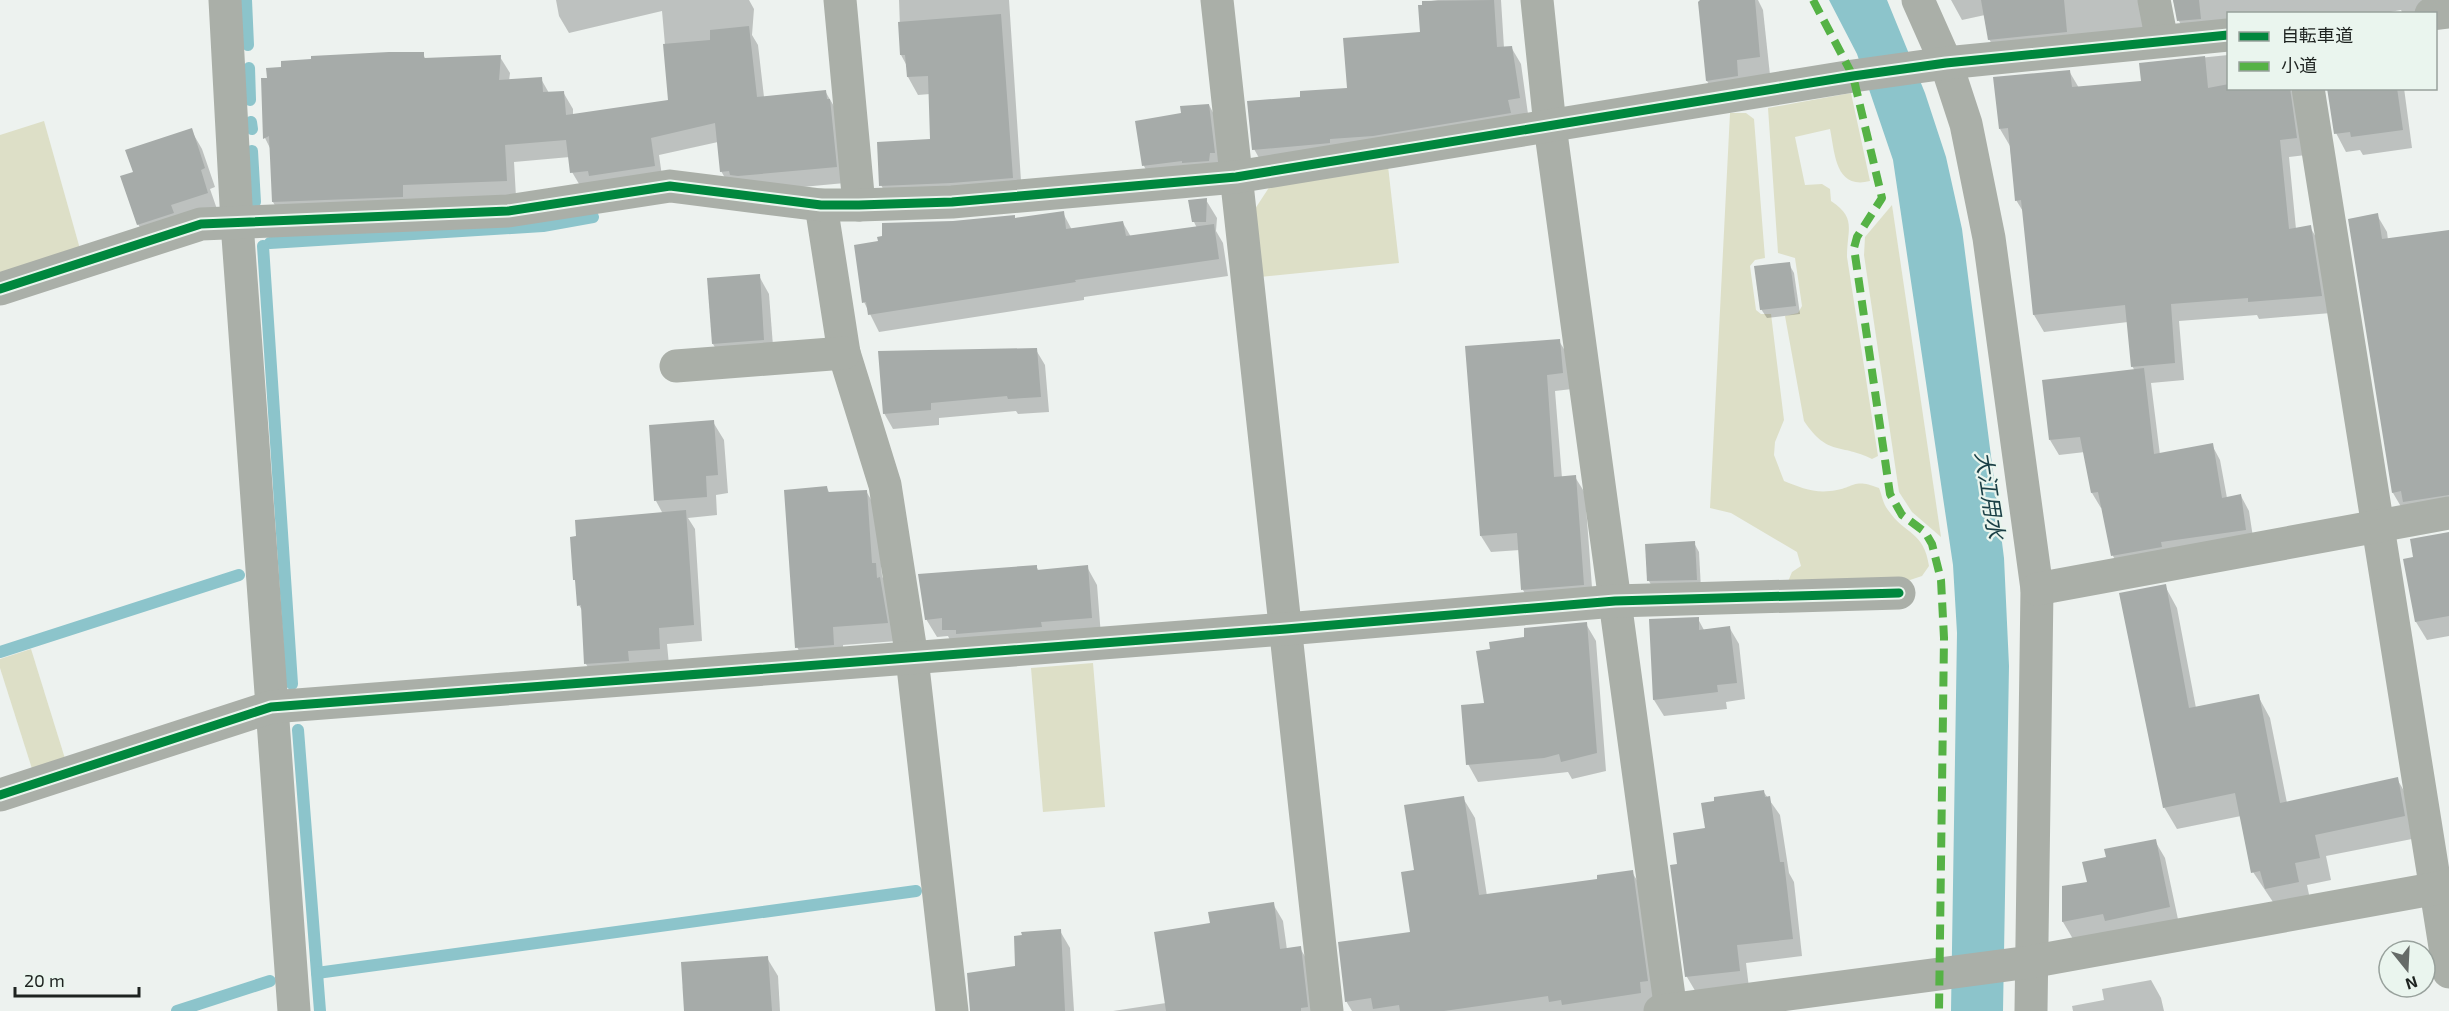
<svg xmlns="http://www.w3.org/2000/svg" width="2449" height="1011" font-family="'Exo 2','Noto Sans JP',sans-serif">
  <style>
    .green { fill: #dddfc7 }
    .water { fill: #8cc4cb }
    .shadow { fill: #0003 }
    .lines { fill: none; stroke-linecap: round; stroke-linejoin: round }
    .stream { stroke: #8cc4cb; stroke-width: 12 }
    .building { fill: #a6aba9 }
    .minor { stroke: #aaafa8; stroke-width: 33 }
    .quiet { stroke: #55b245; stroke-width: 8; stroke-dasharray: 15 8; stroke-linecap: butt }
    .cycleway-casing { stroke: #eaf5ee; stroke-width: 13 }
    .cycleway { stroke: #00873e; stroke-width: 9 }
    .labels { text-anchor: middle; stroke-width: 4.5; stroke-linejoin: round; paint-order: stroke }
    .water-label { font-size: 22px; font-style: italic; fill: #1a3f45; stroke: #eaf5ee }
  </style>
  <rect width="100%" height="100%" fill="#edf2ef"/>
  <g class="green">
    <path d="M1851,93l19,88c-35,9 -35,-28 -40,-52l-35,8 10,48 17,-1 8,5 1,12c26,17 16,28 16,56l31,199 -6,3c-31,-16 -44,-2 -68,-38l-19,-105 13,-3 4,-7 -7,-48 -17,-5 -10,-145z"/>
    <path d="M1730,113h16l8,6 11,139 -10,2 -5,6 6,44 5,4h10l13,106 -9,22 -1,13 10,26c15,6 29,12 46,10 24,-2 22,-14 49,-3 3,7 4,16 9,22 17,25 36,21 41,56l-7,10 -15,5 -120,3 5,-12 9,-6 -4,-14 -66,-39 -21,-5z"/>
    <path d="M44,121l36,128 -80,26v-140z"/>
    <path d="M1388,166l11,97 -139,14 -7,-65 17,-26z"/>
    <path d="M1892,205l49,332 -29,-25 -13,-20 -35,-237 1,-18z"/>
    <path d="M31,649l36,116 -33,10 -34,-107v-9z"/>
    <path d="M1093,663l12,144 -62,5 -12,-144z"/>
  </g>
  <path class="water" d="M1829,0h58l38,93 21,64 16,72 42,329 5,108 -6,345h-52l6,-378 -4,-68 -60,-405 -36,-106z"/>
  <g class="shadow">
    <path d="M556,0h193l5,9 -2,26 6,10 6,52 61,-6 10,17 10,75 -97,9 -17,-4 -10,-17 -3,-29 -59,13 4,28 -81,6 -10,-17 -2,-15 -56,5 2,35 -233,22 -10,-17 -2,-52 -6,-12 -3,-58 161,-26 3,6 74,-3 10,16 -1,8 32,-2 8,14 14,-1 10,17v7l97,-14 -8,-91 -93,22 -10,-17z"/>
    <path d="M899,0h110l13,196 -131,7 -10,-18 50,-44 -1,-47 -12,1 -10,-18 -1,-11 -6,-11z"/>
    <path d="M1438,0h63l3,48 7,-1 10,17 7,50 -265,51 -9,-16 48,-51 47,-8 73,-57 2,-31z"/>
    <path d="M1702,0h56l5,10 7,65 -52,24 -11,-18z"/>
    <path d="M1951,0h206l-8,42 -150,14 -10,-17 -4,-24 -23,5z"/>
    <path d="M2173,0h276l-19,10 -19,4h-8l-2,-4 -22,4h-151v20l-40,4 -9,-17z"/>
    <path d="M2228,55v33h62l9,16 7,51 -17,2 7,72 14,-2 10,17 11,69 -72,6 -2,-4 -78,6 5,59 -33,3 9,72 52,-10 8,15 7,38 14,-2 8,15 5,33 -133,26 -8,-14 -10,-49 -2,1 -9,-15 -7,-41 -26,3 -9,-15 85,-69 -3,-5 -4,-44 -84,10 -10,-17 -10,-102 -8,-13 -6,-54 -10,-17 69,-58 10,17 63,-6 -1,-18z"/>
    <path d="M2328,88h76l8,60 -49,7 -3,-5 -14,2 -10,-19z"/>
    <path d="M1209,105l9,17 5,47 -70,14 -9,-17 -7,-44 46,-8z"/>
    <path d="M191,130l11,19 13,38 -5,2 8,23 -69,31 -11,-19 -3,-51z"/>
    <path d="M1206,200l11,18 -1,13 7,12 5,33 -144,21v3l-205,32 -15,-30 151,-83 48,-6 9,17 51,-7 8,14 66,-9 -3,-6z"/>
    <path d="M2377,215l10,17 1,8 61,-9v282l-46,-3 -10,-17z"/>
    <path d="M1789,264l5,9 6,41 -33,4 -6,-9z"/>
    <path d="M759,276l10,18 5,65 -50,4 -11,-19 -4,-65z"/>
    <path d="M1559,341l10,16 3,32 -17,2 7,87 13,-1 10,16 8,108 -61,5 -9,-16 -3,-40 -29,2 -10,-16z"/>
    <path d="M1036,350l9,15 4,47 -31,2 -2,-3 -77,7v7l-46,4 -9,-16z"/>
    <path d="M713,422l11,18 4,53 -12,2 1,20 -29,3 7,11 7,112 -35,3 2,21 -73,15 -10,-16 -3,-52 -4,-7 -2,-21 -2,-4 88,-66 -7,-13z"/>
    <path d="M827,488l3,6 36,-3 11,19 5,66 3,7 12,58 -54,4 1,18 -37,3 -10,-19z"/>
    <path d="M2449,534v102l-22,4 -11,-18 -1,-64z"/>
    <path d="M1694,543l5,9 2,37 -47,1 -5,-9z"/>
    <path d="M1036,566l3,5 48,-4 10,18 4,51 -147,12 -6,-12 -11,1 -11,-18z"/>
    <path d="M2165,586l12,22 19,100 62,-12 12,22 17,85 110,-24 13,22 7,37 -91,18 5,24 -24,5 4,19 -32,7 -26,-39 -12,-56 -64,13 -13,-22z"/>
    <path d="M1698,619l6,11 25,-3 10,17 6,55 -19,3 1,7 -63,7 -10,-16 -4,-80z"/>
    <path d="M1586,624l10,17 10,130 -34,8 -4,-7 -90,10 -10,-18 18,-59 6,-55z"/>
    <path d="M1763,791l17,24 9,58 5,9 8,74 -56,7 3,25 -52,6 -10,-17 -8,-112 28,-35z"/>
    <path d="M1463,798l12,20 12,78 112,-15 33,-9 12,20 15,110 -8,9h-299l-6,-10 66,-67 4,-63z"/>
    <path d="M2155,841l10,17 14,66 -106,15 -10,-17 1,-34 24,-5 20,-25z"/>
    <path d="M1273,904l10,17 4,29 13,-2 10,17 5,46h-202l53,-8 46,-78z"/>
    <path d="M1060,931l10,17 4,63h-102l45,-44z"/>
    <path d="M767,958l11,18 2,35h-95z"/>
    <path d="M2151,980l10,18 3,13h-91l-1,-5 32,-6 -2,-11z"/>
  </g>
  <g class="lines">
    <g class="stream">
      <path d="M246,0l2,45"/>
      <path d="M249,68l1,32"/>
      <path d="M251,122l1,7"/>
      <path d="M252,151l3,51"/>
      <path d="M270,243l273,-17 50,-9"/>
      <path d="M263,246l29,438"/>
      <path d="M0,652l239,-77"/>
      <path d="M298,730l22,281"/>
      <path d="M317,973l599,-82"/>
      <path d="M177,1011l93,-30"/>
    </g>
  </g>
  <g class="building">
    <path d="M1494,0l3,47 15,-1 8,52 -12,2 3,13 -138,23 -43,3v4l-10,1 -68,6 -5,-49 53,-4v-6l47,-3 -4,-50 77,-6 -2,-27h4v-4z"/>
    <path d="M1700,0h55l5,57 -23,3 1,16 -32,5 -8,-79z"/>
    <path d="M1981,0h83l3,32 -79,8z"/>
    <path d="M2173,0h26l2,19 -24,2z"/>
    <path d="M1001,14l12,164 -62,5 -72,3 -2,-44 53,-3 -2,-63 -21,1 -2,-22h-5l-2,-33z"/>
    <path d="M749,26l8,71 69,-7 1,9h3l7,68 -99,9 -8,-1 -1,-4 -9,1 -5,-49 -64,15 4,28 -66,10 -1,-5 -18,2 -4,-33 -61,5 2,36 -104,4v12l-131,5 -3,-66 -6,3 -2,-61h6l-1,-10 15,-1v-6l30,-2v-3l78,-4h35v6l77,-3 -2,25 43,-3 1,15 21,-1 2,24 102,-15 -5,-56 47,-4v-10z"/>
    <path d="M2205,56l3,32 21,-4v4h61l7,50 -17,2 9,89 22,-4 11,71 -74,6v-4l-77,6 4,59 -44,4 -6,-62 -92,10 -12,-115 -6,1 -7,-73 -9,1 -6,-52 77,-7 2,17 69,-6 -2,-18z"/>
    <path d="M2327,88h70l6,42 -52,7 -1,-5 -16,2z"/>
    <path d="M1209,104l6,49h-5l-1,8 -27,2v-2l-40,5 -7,-45 46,-8 -1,-7z"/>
    <path d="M192,128l13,40 -4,2 7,23 -37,12 3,8 -37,12 -17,-49 13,-4 -8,-22z"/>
    <path d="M1207,198l-1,24h-14l-4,-22z"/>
    <path d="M1064,211l2,18 57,-8 3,15 88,-12 5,35 -144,21 1,2 -208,33 -2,-13 -4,1 -8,-58 24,-4 -1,-4 5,-1v-13l71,-2 62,-6v3z"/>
    <path d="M2378,213l4,26 67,-9v265l-46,7 -2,-11 -9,2 -44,-274z"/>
    <path d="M1790,262l6,44 -36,4 -6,-44z"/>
    <path d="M760,274l4,66 -52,4 -5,-66z"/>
    <path d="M1560,339l3,34 -16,2 7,102 22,-2 8,110 -63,5 -4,-57 -37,3 -15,-190z"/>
    <path d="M1037,348l4,49 -33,2 -1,-3 -76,7v7l-48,4 -5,-63z"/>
    <path d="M2144,368l10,86 59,-11 9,55 19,-4 5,36 -85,12 1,5 -51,9 -13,-64 -7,1 -11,-56 -31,3 -7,-60z"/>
    <path d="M714,420l4,55 -12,1 1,21 -53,4 -5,-76z"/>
    <path d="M827,486l1,6 39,-2 5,73h4l1,15 3,-1 8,46 -55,4 1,18 -39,3 -11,-158z"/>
    <path d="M686,510l8,115 -35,3 1,21 -32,2 1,10 -45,3 -3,-59 -4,1 -2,-26h-2l-3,-43 6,-1 -1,-16z"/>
    <path d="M2449,532v84l-34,6 -12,-63 10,-2 -3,-18z"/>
    <path d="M1695,541l2,39 -50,1 -2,-37z"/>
    <path d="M1037,565v5l51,-5 4,53 -51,4 1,5 -86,7v-4h-14v-12l-17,2 -7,-46z"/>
    <path d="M2166,584l23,124 70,-14 21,109 118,-26 7,39 -90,19 5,23 -25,5 4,19 -34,7 -5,-18 -9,2 -16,-80 -72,15 -44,-215z"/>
    <path d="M1699,617v13l31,-4 7,57 -20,2 1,7 -65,8 -4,-81z"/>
    <path d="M1587,622l10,131 -36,9 -2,-8 -15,4 -78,7 -5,-60 23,-2 -8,-52 14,-2 -1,-7 35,-5v-9z"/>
    <path d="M1764,790l1,7 5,-1 10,66h4l9,77 -56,6 3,26 -55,6 -15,-112 7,-1 -4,-31 32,-5 -4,-25 13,-2v-4z"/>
    <path d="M1464,796l15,99 118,-16v-4l36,-5 15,111 -8,1 1,11 -79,12 -1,-5 -12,2 -1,-6 -104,15h-44l-1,-6 -26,4 -2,-11 -26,4 -7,-60 72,-10 -9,-60 13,-2 -10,-65z"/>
    <path d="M2156,839l14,68 -65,14 -2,-7 -41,8v-36l25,-4 -5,-20 24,-5 -2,-8z"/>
    <path d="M1274,902l6,47 21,-3 7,61 -7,1v3h-135l-12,-79 56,-9 -2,-11z"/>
    <path d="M1061,929l4,82h-95l-3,-38 48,-7 -1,-30 8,-1 -1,-3z"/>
    <path d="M768,956l4,55h-88l-3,-49z"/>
  </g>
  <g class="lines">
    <g class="minor">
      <path d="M225,0l12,223 57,788"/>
      <path d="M840,0l19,205"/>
      <path d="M1217,0l110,1011"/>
      <path d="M1537,0l13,126 121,885"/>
      <path d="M1918,0l28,63 20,61 23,114 48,351 -6,422"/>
      <path d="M2154,0l8,41"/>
      <path d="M2431,14l18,-2"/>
      <path d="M2308,88l141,884"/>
      <path d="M821,205l23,148 41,132 27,173 40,353"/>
      <path d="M0,289l201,-65 307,-13 162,-25 151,19h38l93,-3 284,-25 617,-101 93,-13 282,-28"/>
      <path d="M676,366l168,-13"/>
      <path d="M2037,589l412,-76"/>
      <path d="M0,795l271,-88 1015,-78 329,-28 284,-8"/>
      <path d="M1660,1011l370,-49 419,-76"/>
    </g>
    <path class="quiet" d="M1813,0l40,76 29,122 -25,39 -3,11 36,246 12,21 23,17 7,12 9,36 3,58 -5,373"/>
    <defs>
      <g id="cycleway">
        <path d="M0,289l201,-65 307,-13 162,-25 151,19h38l93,-3 284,-25 617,-101 93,-13 282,-28"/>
        <path d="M0,795l271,-88 1015,-78 329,-28 284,-8"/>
      </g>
    </defs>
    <use href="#cycleway" class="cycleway-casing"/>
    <use href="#cycleway" class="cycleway"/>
  </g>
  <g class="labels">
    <g class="water-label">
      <text transform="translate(1990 495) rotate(81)" y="8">大江用水</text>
    </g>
  </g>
  <rect x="2227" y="12" width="210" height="78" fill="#eaf5ee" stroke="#98a19c" stroke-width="1.5"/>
  <rect x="2239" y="32" width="30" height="9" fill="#00873e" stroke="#98a19c" stroke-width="1.5"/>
  <text x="2281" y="42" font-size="18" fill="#1e2320">自転車道</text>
  <rect x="2239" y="62" width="30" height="9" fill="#55b245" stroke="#98a19c" stroke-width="1.5"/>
  <text x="2281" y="72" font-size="18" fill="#1e2320">小道</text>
  <g transform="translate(2407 969) rotate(162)"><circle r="28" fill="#eaf5ee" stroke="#98a19c" stroke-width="1.5"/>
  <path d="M0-4.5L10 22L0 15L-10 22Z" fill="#666b68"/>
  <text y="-9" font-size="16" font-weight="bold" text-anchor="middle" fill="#1e2320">N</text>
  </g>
  <path d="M15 987v9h124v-9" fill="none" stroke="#1e2320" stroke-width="3"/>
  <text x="24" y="987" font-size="18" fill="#1e2320" stroke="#eaf5ee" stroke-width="4.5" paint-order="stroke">20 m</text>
</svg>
